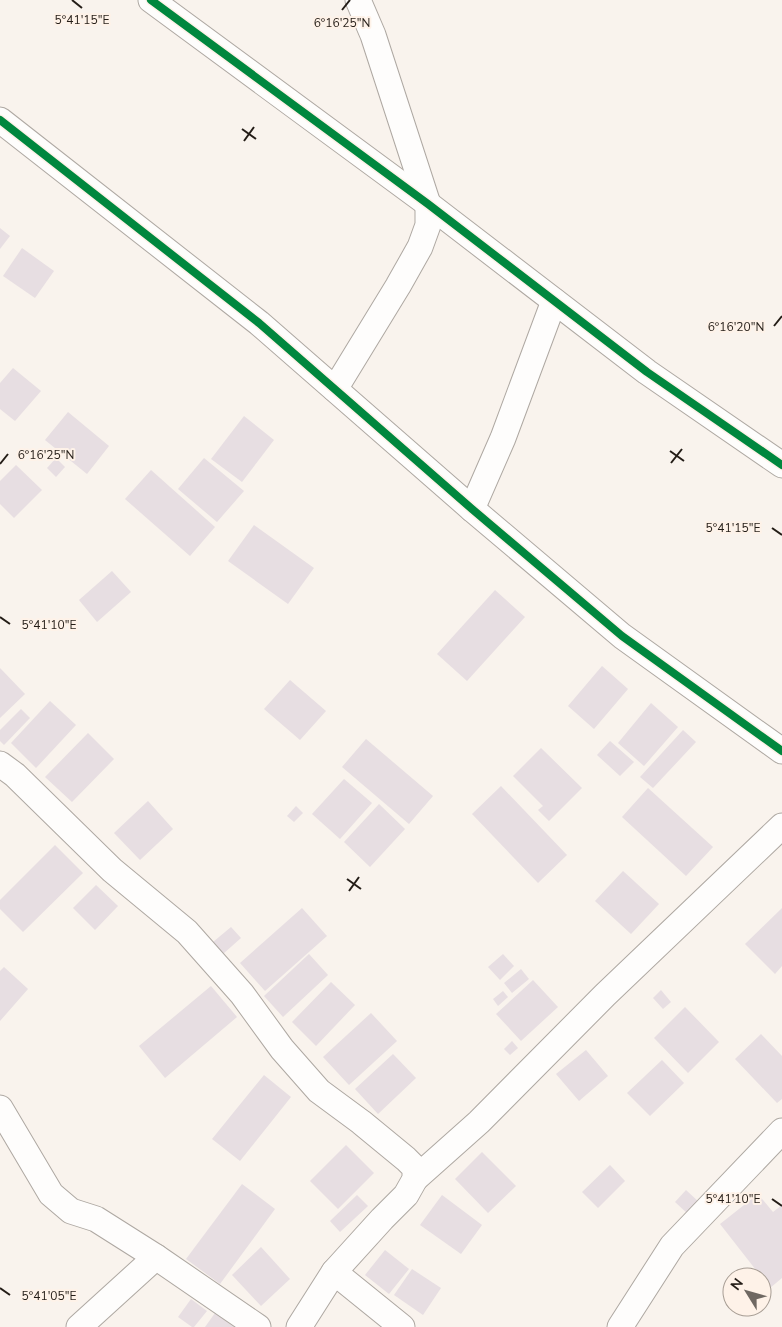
<svg xmlns="http://www.w3.org/2000/svg" width="782" height="1327" font-family="'Nunito Sans',sans-serif">
  <style>
    .building { fill: #e7dee2 }
    .lines { fill: none; stroke-linecap: round; stroke-linejoin: round }
    .street-casing { stroke: #aea8a2; stroke-width: 27 }
    .street { stroke: #fefdfc; stroke-width: 25 }
    .cycleway-casing { stroke: #fef2e8; stroke-width: 11 }
    .cycleway { stroke: #00873e; stroke-width: 8 }
    .ticks { fill: none; stroke: #241d17; stroke-width: 2 }
    .ticks-label { font-size: 12px; text-anchor: middle; fill: #241d17; stroke: #fef2e8; stroke-width: 4; stroke-linejoin: round; paint-order: stroke }
  </style>
  <rect width="100%" height="100%" fill="#f9f3ed"/>
  <g class="building">
    <path d="M0,228l10,8 -10,13z"/>
    <path d="M22,248l32,23 -19,27 -32,-22z"/>
    <path d="M13,368l28,23 -26,30 -15,-12v-26z"/>
    <path d="M68,412l41,34 -22,28 -42,-34z"/>
    <path d="M244,416l30,24 -32,42 -31,-23z"/>
    <path d="M56,458l9,9 -9,10 -9,-9z"/>
    <path d="M204,458l40,33 -27,31 -39,-33z"/>
    <path d="M16,465l26,25 -28,28 -14,-14v-23z"/>
    <path d="M151,470l64,57 -25,29 -65,-57z"/>
    <path d="M254,525l60,43 -26,36 -60,-43z"/>
    <path d="M112,571l19,21 -34,30 -18,-22z"/>
    <path d="M495,590l30,27 -58,64 -30,-27z"/>
    <path d="M602,666l26,23 -34,40 -26,-23z"/>
    <path d="M0,668l25,26 -25,24z"/>
    <path d="M290,680l36,31 -26,29 -36,-31z"/>
    <path d="M50,701l26,24 -40,43 -25,-25z"/>
    <path d="M651,703l27,24 -34,39 -26,-23z"/>
    <path d="M21,709l9,9 -26,27 -4,-4v-11z"/>
    <path d="M683,730l13,12 -43,46 -13,-11z"/>
    <path d="M88,733l26,26 -42,43 -27,-25z"/>
    <path d="M366,739l67,57 -24,28 -67,-57z"/>
    <path d="M610,741l24,21 -14,14 -23,-21z"/>
    <path d="M541,748l41,40 -33,33 -11,-11 5,-4 -30,-30z"/>
    <path d="M344,779l28,24 -32,36 -28,-25z"/>
    <path d="M501,786l66,69 -29,28 -66,-69z"/>
    <path d="M648,788l65,59 -27,29 -64,-59z"/>
    <path d="M148,801l25,28 -33,31 -26,-27z"/>
    <path d="M379,804l26,25 -35,38 -26,-25z"/>
    <path d="M296,806l7,7 -9,9 -7,-6z"/>
    <path d="M55,845l28,28 -60,59 -23,-23v-9z"/>
    <path d="M623,871l36,33 -28,30 -36,-33z"/>
    <path d="M96,885l22,21 -23,24 -22,-22z"/>
    <path d="M302,908l25,28 -62,55 -25,-28z"/>
    <path d="M782,908v58l-7,8 -30,-30z"/>
    <path d="M231,927l10,11 -18,16 -10,-12z"/>
    <path d="M309,954l19,21 -45,42 -19,-21z"/>
    <path d="M503,954l11,12 -14,14 -12,-13z"/>
    <path d="M4,967l24,22 -28,32v-50z"/>
    <path d="M521,969l8,10 -17,14 -8,-10z"/>
    <path d="M533,980l25,27 -37,34 -25,-27z"/>
    <path d="M331,982l24,23 -39,41 -24,-24z"/>
    <path d="M211,986l26,31 -72,61 -26,-32z"/>
    <path d="M661,990l10,12 -8,7 -10,-11z"/>
    <path d="M503,991l5,6 -10,9 -5,-7z"/>
    <path d="M685,1007l34,35 -31,31 -34,-35z"/>
    <path d="M371,1013l26,28 -48,44 -26,-28z"/>
    <path d="M761,1034l21,22v43l-5,4 -42,-44z"/>
    <path d="M512,1041l6,7 -8,7 -6,-6z"/>
    <path d="M586,1050l22,26 -29,25 -23,-27z"/>
    <path d="M393,1054l23,24 -38,36 -23,-25z"/>
    <path d="M662,1060l22,23 -34,33 -23,-23z"/>
    <path d="M264,1075l27,22 -51,64 -28,-22z"/>
    <path d="M346,1145l28,28 -36,36 -28,-28z"/>
    <path d="M482,1152l34,34 -28,27 -33,-34z"/>
    <path d="M610,1165l15,16 -27,27 -16,-16z"/>
    <path d="M242,1184l33,25 -55,75 -34,-25z"/>
    <path d="M686,1190l14,13 -11,12 -14,-13z"/>
    <path d="M758,1194l15,18 9,-7v73l-12,10 -50,-64z"/>
    <path d="M357,1195l11,11 -28,26 -10,-11z"/>
    <path d="M442,1195l40,30 -21,29 -41,-29z"/>
    <path d="M261,1247l29,32 -29,27 -29,-31z"/>
    <path d="M385,1250l24,19 -20,25 -24,-19z"/>
    <path d="M412,1269l29,19 -18,27 -29,-20z"/>
    <path d="M191,1299l16,12 -13,16h-2l-14,-10z"/>
    <path d="M215,1313l19,14h-29z"/>
  </g>
  <g class="lines">
    <defs>
      <g id="street">
        <path d="M151,0l277,204 219,168 135,93"/>
        <path d="M0,120l259,203 213,186 150,127 160,115"/>
        <path d="M335,389l63,-103 22,-39 8,-22v-21l-55,-169 -15,-35"/>
        <path d="M472,509l31,-71 51,-137"/>
        <path d="M0,764l15,11 97,95 75,62 55,62 40,55 37,42 42,31 45,37 9,9v11l-9,16 -24,24 -48,53 -35,55"/>
        <path d="M0,1108l51,86 20,17 25,8 60,38 102,70"/>
        <path d="M415,1179l64,-57 126,-127 177,-169"/>
        <path d="M334,1272l68,55"/>
        <path d="M79,1327l77,-70"/>
        <path d="M620,1327l52,-81 110,-115"/>
      </g>
    </defs>
    <use href="#street" class="street-casing"/>
    <use href="#street" class="street"/>
    <defs>
      <g id="cycleway">
        <path d="M151,0l277,204 219,168 135,93"/>
        <path d="M0,120l259,203 213,186 150,127 160,115"/>
      </g>
    </defs>
    <use href="#cycleway" class="cycleway-casing"/>
    <use href="#cycleway" class="cycleway"/>
  </g>
  <path class="ticks" d="M72,0l10,8M342,10l8,-10M242,129l14,10M244,141l10,-14M774,326l8,-10M670,451l14,10M671,463l11,-14M0,464l8,-10M772,528l10,7M0,617l10,7M347,879l14,10M349,891l10,-14M772,1199l10,7M0,1288l10,7"/>
  <g class="ticks-label">
    <text x="82" y="24">5°41'15"E</text>
    <text x="342" y="27">6°16'25"N</text>
    <text x="736" y="331">6°16'20"N</text>
    <text x="46" y="459">6°16'25"N</text>
    <text x="733" y="532">5°41'15"E</text>
    <text x="49" y="629">5°41'10"E</text>
    <text x="733" y="1203">5°41'10"E</text>
    <text x="49" y="1300">5°41'05"E</text>
  </g>
  <g transform="translate(747 1292) rotate(307)"><circle r="24" fill="#fef2e8" stroke="#a79d94"/>
  <path d="M0-4L9 19L0 12L-9 19Z" fill="#6f6862"/>
  <text y="-8" font-size="14" font-weight="bold" text-anchor="middle" fill="#241d17">N</text>
  </g>
</svg>
